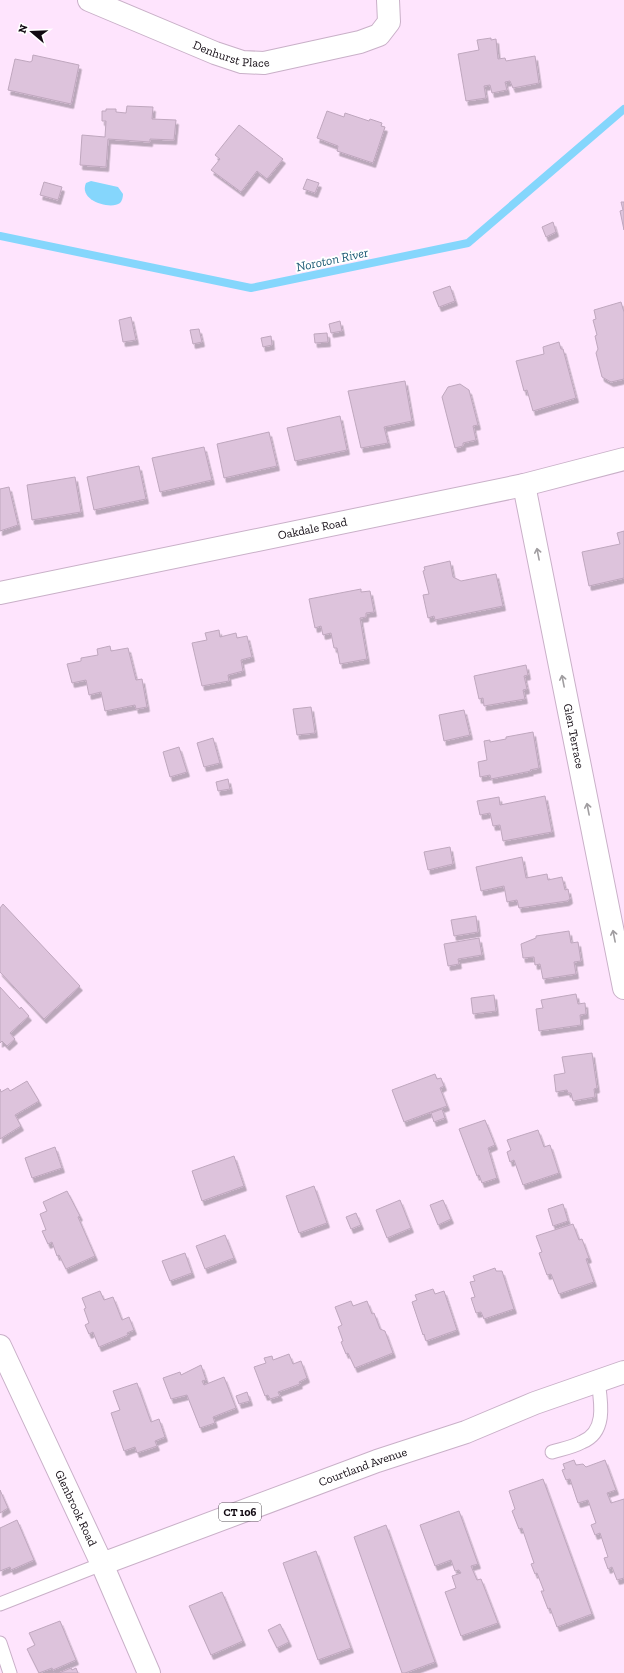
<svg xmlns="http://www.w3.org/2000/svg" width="624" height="1673" font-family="'Zilla Slab',serif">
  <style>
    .water { fill: #85d6fc }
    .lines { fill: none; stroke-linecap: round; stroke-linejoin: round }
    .stream { stroke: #85d6fc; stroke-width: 8 }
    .building { fill: #ddc3dc; stroke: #bfa7be; filter: url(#shadow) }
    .service-casing { stroke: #c9b0c8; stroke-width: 15 }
    .minor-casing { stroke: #c9b0c8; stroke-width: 24 }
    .secondary-casing { stroke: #c9b0c8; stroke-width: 24 }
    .primary-casing { stroke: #c9b0c8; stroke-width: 24 }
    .service { stroke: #fff; stroke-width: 13 }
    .minor { stroke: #fff; stroke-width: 22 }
    .secondary { stroke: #fff; stroke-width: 22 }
    .primary { stroke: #fff; stroke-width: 22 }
    .oneway { stroke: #a09da0 }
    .labels { text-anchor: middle; stroke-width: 4; stroke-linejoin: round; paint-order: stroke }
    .shield { fill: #fff; stroke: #585358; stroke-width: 1 }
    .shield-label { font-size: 11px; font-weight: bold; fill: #110911 }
    .street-label { font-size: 12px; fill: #110911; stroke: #fff }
    .water-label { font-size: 13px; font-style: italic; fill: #1b5a74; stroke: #fff }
  </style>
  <defs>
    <filter id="shadow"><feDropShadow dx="2.5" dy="4.5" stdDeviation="0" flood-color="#0004"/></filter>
  </defs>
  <rect width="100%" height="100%" fill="#fee4fd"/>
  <path class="water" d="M91,181l27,6 5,7c0,3 -1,7 -3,9 -9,7 -42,-2 -34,-20z"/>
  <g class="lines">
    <path class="stream" d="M0,236l251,52 217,-45 156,-134"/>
  </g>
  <g class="building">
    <path d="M491,38v2l5,-1 2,20 7,-1 1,3 29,-5 4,27 -26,5 -3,-7 -5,1 2,8 -15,3 -2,-8 -6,1 2,12 -20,3 -8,-47 21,-4 -2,-10z"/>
    <path d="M33,55l46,10 -8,39 -63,-14 7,-31 15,3 2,-1z"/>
    <path d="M127,106l26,1 -1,12 24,1 -2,20 -24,-1v3l-42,-3 -2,28 -26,-2 2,-30 23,2 1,-16h-4v-10h4v-2h10v3l10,1z"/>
    <path d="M327,111l17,6 1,-4 24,8 1,-2 12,4 -1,3 4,1 -12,36 -36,-12 1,-5 -21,-8z"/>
    <path d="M239,125l44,34 -16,20 -10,-8 -16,21 -30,-22 9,-11 -5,-4z"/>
    <path d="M307,179l12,4 -4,10 -12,-4z"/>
    <path d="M44,182l18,5 -4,13 -18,-5z"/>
    <path d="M621,202h3v28l-4,-19 3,-1z"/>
    <path d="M553,222l3,10 -10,5 -4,-10z"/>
    <path d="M450,286l5,15 -16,6 -6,-15z"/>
    <path d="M621,302l3,10v67l-13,3 -9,-5 -6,-24 2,-4 -3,-13 2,-1 -4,-15 3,-1 -2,-9z"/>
    <path d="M131,317l5,23 -13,2 -4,-22z"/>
    <path d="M340,321l2,10 -11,2 -2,-9z"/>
    <path d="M199,329l3,13 -9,2 -3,-14z"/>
    <path d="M327,333l1,9 -13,1 -1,-9z"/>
    <path d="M271,336l1,9 -9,2 -2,-9z"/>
    <path d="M559,342l2,7h2l13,49 -43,13 -6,-21 -3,1 -8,-30 28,-7 -1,-7z"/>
    <path d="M405,381l7,40 -28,6 4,16 -27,5 -13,-57z"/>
    <path d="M460,384l9,6 9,35 -5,1 3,14 -13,3v3l-8,2 -13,-51 6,-10z"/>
    <path d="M340,416l7,34 -52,11 -8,-33z"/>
    <path d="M269,432l8,34 -53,12 -7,-34z"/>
    <path d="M204,447l8,33 -52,12 -8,-34z"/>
    <path d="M139,466l7,33 -52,11 -7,-33z"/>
    <path d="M75,477l6,35 -49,8 -5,-35z"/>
    <path d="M9,487l9,38 -18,6v-42z"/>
    <path d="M624,531v47l-35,8 -7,-34 38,-8 -3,-11z"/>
    <path d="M450,561l3,16 8,4 35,-7 7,32 -68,14 -1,-4 -6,2 -5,-23 6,-1 -6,-23 2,-1 -1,-3z"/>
    <path d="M361,589v3l9,-1 4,21 -8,1v4l-6,1 7,41 -27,5 -3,-16h-3l-3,-15 -8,2 -2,-9 -6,2 -6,-29z"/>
    <path d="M219,630l1,7 16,-4 1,5 10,-2 5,21 -11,3 2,11 -15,4 1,6 -27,5 -10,-43 15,-3 -2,-7z"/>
    <path d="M110,646l1,5 17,-3 8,32 6,-1 5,28 -11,2 -1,-4 -30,6 -4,-19 -12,3 -3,-15 -14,3 -5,-19 14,-3v-3l17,-3 -1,-6z"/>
    <path d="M526,665l2,10 -4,1 3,13 -4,1 2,9 -41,7 -1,-8 -4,1 -5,-23z"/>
    <path d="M311,707l4,26 -18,2 -4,-26z"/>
    <path d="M464,710l6,25 -26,6 -5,-26z"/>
    <path d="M533,732l6,36 -9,2 1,1 -40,8 -1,-4 -10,2 -2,-15 9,-2 -3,-19 6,-1v2l16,-3v-2z"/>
    <path d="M213,738l7,25 -16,4 -7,-24z"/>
    <path d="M179,747l8,25 -17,5 -7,-25z"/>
    <path d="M228,779l2,10 -12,2 -2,-9z"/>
    <path d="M545,796l7,36 -49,9 -3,-16 -7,1 -3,-13 -10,2 -3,-14 22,-4 1,8z"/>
    <path d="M450,847l3,17 -25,6 -4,-18z"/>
    <path d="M522,857l4,21 21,-4 1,6 14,-3 3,13 3,-1 2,10 -3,2 -48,7 -2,-8 -10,2 -3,-16 -23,5 -5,-24z"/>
    <path d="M3,904l77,82 -36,33 -44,-47v-64z"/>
    <path d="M476,916l2,16 -24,4 -3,-16z"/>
    <path d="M569,931l2,12 7,-1 3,19 -7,1 2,12 -33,5 -3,-15 -5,1 -1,-8 -11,1 -2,-14 15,-6v-2z"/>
    <path d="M479,938l3,17 -24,4 1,5 -11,2 -4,-22z"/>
    <path d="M0,987l20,22 1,-2 8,9 -19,17 5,6 -8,7 -5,-5 -2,2z"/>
    <path d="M576,994l2,10 7,-1 1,11 -6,1 1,10 -42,6 -3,-22 7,-1 -2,-8z"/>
    <path d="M494,995l2,16 -23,3 -2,-16z"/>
    <path d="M592,1053l5,35 -3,1 1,8 -22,4 -2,-8h-3l-1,-3 -11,2 -2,-17 11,-2 -3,-16z"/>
    <path d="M435,1074l2,5 4,-1 3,8 -4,2 7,18 -43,16 -12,-32z"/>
    <path d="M27,1081l12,20 -24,14 6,11 -21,13v-50l1,3 7,-4 2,3z"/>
    <path d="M442,1109l3,9 -11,4 -3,-9z"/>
    <path d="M485,1120l10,25 -7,3 9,30 -15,5 -3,-8 -2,1 -18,-47z"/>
    <path d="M538,1130l6,17 6,-2 9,28 -36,12 -9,-25 -4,2 -3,-10 4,-2 -4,-10z"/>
    <path d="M55,1147l7,21 -30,10 -7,-20z"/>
    <path d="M234,1156l10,30 -42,15 -10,-30z"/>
    <path d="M314,1186l13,37 -28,10 -13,-37z"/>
    <path d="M67,1191l13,25 -2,1 17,39 -29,13 -7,-14 -2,1 -5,-14 -4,2 -6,-13 4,-1 -6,-16 7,-3 -4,-9z"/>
    <path d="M400,1200l11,28 -24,10 -11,-28z"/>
    <path d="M443,1200l8,19 -13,6 -8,-20z"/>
    <path d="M563,1204l5,17 -15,5 -5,-17z"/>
    <path d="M356,1213l5,12 -10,4 -5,-12z"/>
    <path d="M573,1224l6,16 3,-1 7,19 -3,1 8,23 -35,12 -8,-20 -4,1 -8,-22 3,-1 -6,-16z"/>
    <path d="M225,1235l9,23 -29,11 -9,-23z"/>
    <path d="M185,1253l7,20 -22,8 -8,-20z"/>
    <path d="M495,1268l1,3h6l12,38 -30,10 -3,-7 -5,1 -5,-15 4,-1 -5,-15 5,-1 -2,-5z"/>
    <path d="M433,1289l2,5 9,-3 13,39 -31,11 -2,-7 -1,1 -11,-33 5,-2 -2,-5z"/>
    <path d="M100,1291l4,9 9,-3 9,23 7,-3 5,13 -7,3 1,2 -29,12 -6,-15 -4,2 -4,-9 4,-2 -5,-14 2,-1 -4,-10z"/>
    <path d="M351,1301l2,5 14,-5 5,13 2,-1 6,16 5,2 8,22 -38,15 -7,-15 -2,1 -5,-12 2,-1 -5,-14 4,-2 -7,-18z"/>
    <path d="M289,1354l4,10 8,-3 6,17 -8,4 1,2 -22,8 2,4 -10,3 -2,-4 -3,1 -11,-29 12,-4 -2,-5 8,-2 1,4z"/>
    <path d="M201,1365l5,15 -4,1 2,4 20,-8 12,31 -23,9 2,6 -15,5 -13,-33 -16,4 -8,-21 17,-6 1,3z"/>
    <path d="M137,1383l14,39 8,-3 6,18 -10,4 2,5 -20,7 -2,-6 -11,4 -13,-38 9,-3 -7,-19z"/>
    <path d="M247,1392l3,9 -11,3 -3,-8z"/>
    <path d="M574,1460l2,5 7,-1 3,3 19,-7 11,30 -9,3 4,10 13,-4v79l-7,2 -5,-13 -4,2 -4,-11 4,-1 -8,-24 -5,2 -4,-10 5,-2 -8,-23 -10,3 -8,-24 -4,1 -4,-10 3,-1 -2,-5z"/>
    <path d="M543,1479l49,135 -35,13 -7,-19 -2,1 -7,-18h3l-7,-18 -2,1 -4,-10 3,-1 -12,-35 -3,1 -7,-18 3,-2 -6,-18z"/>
    <path d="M0,1490l8,18 -8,5z"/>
    <path d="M459,1511l19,53 -7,2 6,14 4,-1 17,44 -37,13 -16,-44 11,-4 -4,-12 9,-3 -2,-3 -4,1 -4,-11 -16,6 -15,-41z"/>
    <path d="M17,1520l17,40 -23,10 -1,-3 -10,4v-43z"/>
    <path d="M386,1525l49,137 -30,11h-3l-48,-136z"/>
    <path d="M316,1551l35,97 -33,12 -35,-97z"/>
    <path d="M222,1592l21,49 -32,14 -22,-49z"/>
    <path d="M60,1621l16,39 -23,10 -1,-2 -13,5 -12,-24 8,-4 -6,-12z"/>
    <path d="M280,1624l9,18 -12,6 -9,-18z"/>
    <path d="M71,1668l1,2 4,-2 2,5h-19z"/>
  </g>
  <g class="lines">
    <defs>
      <g id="service">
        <path d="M552,1452c10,-3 21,-5 30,-10 25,-10 19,-40 16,-61"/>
        <path d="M0,1604l102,-40"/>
        <path d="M0,1643l10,30"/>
      </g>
      <g id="minor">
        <path id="s1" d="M89,0l126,53 27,9 22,1 96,-21 19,-7 10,-13 -1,-22"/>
        <path id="s2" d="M524,485l100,503"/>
        <path id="s3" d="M0,593l524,-108 100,-26"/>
      </g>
      <path id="secondary" d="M102,1564l47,109"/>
      <g id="primary">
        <path id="s4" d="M0,1346l102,218 275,-103 89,-29 69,-29 89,-31"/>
      </g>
    </defs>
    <use href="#service" class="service-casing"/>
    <use href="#minor" class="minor-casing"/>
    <use href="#secondary" class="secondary-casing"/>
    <use href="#primary" class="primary-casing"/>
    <use href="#service" class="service"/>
    <use href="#minor" class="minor"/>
    <use href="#secondary" class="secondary"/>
    <use href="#primary" class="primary"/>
  </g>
  <defs><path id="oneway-shaft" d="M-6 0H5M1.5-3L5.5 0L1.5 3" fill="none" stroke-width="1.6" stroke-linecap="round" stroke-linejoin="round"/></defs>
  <g class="oneway">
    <use href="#oneway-shaft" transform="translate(538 554) rotate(-101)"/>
    <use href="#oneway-shaft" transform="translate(563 681) rotate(-101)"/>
    <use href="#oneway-shaft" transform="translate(588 809) rotate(-101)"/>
    <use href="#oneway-shaft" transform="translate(614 936) rotate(-101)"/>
  </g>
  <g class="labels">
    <rect class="shield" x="219" y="1503" width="42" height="18" rx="3"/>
    <g class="shield-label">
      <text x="240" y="1516">CT 106</text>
    </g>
    <g class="street-label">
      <text dy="4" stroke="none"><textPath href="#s1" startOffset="153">Denhurst Place</textPath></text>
      <text dy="4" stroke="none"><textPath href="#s3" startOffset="319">Oakdale Road</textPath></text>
      <text dy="4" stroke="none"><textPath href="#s2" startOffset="256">Glen Terrace</textPath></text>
      <text dy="4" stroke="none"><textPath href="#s4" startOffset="519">Courtland Avenue</textPath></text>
      <text dy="4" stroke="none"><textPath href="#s4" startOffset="179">Glenbrook Road</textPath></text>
    </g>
    <g class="water-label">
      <text transform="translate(332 259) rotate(-12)" y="5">Noroton River</text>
    </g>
  </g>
  <g transform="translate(32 32) rotate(289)" stroke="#ffffff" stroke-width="3" paint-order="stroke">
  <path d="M0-3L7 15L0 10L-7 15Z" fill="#110911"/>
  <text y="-6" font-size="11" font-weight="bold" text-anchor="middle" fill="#110911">N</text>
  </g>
</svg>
